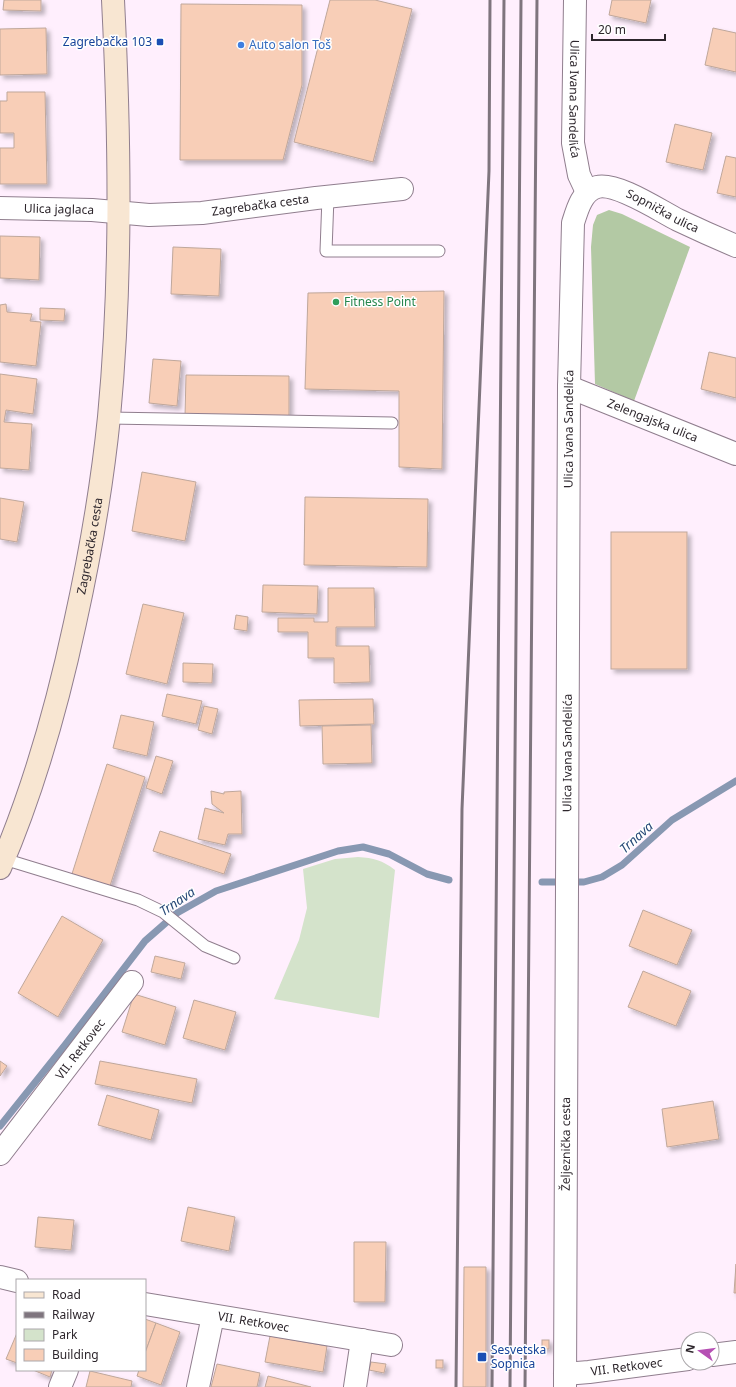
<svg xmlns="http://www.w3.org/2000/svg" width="736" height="1387" font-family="'Noto Sans',sans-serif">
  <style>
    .green { fill: #d4e3cb }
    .forest { fill: #b3c9a4 }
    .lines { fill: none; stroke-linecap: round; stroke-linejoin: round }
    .stream { stroke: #8898b2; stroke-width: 7 }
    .building { fill: #f8ceb7; stroke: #bfa79b; filter: url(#shadow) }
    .service-casing { stroke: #907e8e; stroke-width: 13 }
    .minor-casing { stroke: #907e8e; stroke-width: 24 }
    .tertiary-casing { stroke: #907e8e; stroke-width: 24 }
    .secondary-casing { stroke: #907e8e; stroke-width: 24 }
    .service { stroke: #fff; stroke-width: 11 }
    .minor { stroke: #fff; stroke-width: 22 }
    .tertiary { stroke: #fff; stroke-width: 22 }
    .secondary { stroke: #f8e6d2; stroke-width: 22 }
    .rail { stroke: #7f757e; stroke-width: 3 }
    .transit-dot { fill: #1a4fb4; stroke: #fff; stroke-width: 1.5 }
    .shop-dot { fill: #3f7fe0; stroke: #fff; stroke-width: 1.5 }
    .leisure-dot { fill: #2e9e5b; stroke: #fff; stroke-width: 1.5 }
    .labels { text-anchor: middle; stroke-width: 3; stroke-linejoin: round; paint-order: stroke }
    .transit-label { font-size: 12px; fill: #164399; stroke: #fff; text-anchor: end }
    .shop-label { font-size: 12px; fill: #366cbe; stroke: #fff; text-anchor: start }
    .street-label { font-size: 12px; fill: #2d262c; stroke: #fff }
    .leisure-label { font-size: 12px; fill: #27864d; stroke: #fff; text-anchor: start }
    .water-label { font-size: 13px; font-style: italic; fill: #284a78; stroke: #fff }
  </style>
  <defs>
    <filter id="shadow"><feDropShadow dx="3.5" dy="3.5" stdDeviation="2" flood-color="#0004"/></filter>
  </defs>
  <rect width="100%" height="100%" fill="#ffeffd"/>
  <path class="green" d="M358,857c16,1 24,3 37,13l-16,148 -105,-19 25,-59 8,-32 -4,-39 32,-10z"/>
  <path class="forest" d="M609,210l13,4 68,33 -56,154 -39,-17 -4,-137 2,-22 4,-10z"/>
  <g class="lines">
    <g class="stream">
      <path d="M542,882h42l18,-5 20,-12 50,-45 64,-39"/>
      <path d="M0,1126l65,-81 80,-104 32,-28 39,-22 122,-40 25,-4 26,7 38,20 22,6"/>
    </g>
  </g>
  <g class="building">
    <path d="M4,0h37v11l-38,-1z"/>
    <path d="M330,0h45l37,9 -39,153 -79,-20z"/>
    <path d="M612,0h39l-5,23 -37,-8z"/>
    <path d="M181,4l121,1v80l-19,75h-103z"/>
    <path d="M46,28l1,46 -47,1v-46z"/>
    <path d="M713,28l23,5v39l-31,-7z"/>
    <path d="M7,92h38l2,92h-47v-36h14v-15h-14v-32h7z"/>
    <path d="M675,124l37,9 -9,37 -37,-8z"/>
    <path d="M726,156l10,2v39l-19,-4z"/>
    <path d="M0,236l40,1 -1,43 -39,-2z"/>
    <path d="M173,247l48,2 -2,47 -48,-2z"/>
    <path d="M444,291l-2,178 -43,-2v-76l-94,-2 3,-96z"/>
    <path d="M6,304l1,8 25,2 -2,7 11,1 -5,44 -36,-4v-57z"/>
    <path d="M40,308l25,1 -1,12 -24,-1z"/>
    <path d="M709,352l27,6v40l-35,-9z"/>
    <path d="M153,359l28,2 -4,45 -28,-3z"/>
    <path d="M0,374l37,5 -4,35 -27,-4 -2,12 28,2 -3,46 -29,-2z"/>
    <path d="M186,375l103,1v42l-104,-2z"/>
    <path d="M142,472l54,10 -11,59 -53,-10z"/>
    <path d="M305,497l123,2 -1,68 -123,-2z"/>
    <path d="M0,498l24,4 -7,40 -17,-3z"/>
    <rect x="611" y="532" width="76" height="137"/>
    <path d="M263,585l55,1 -1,28 -55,-2z"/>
    <path d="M328,588h46l1,39h-39v19h33l1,36 -36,1v-25h-26v-26h-30v-14h36v4h14z"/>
    <path d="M143,604l41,9 -17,71 -41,-10z"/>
    <path d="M236,615l12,2 -1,14 -13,-2z"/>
    <path d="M183,663l30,1 -1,19 -29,-1z"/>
    <path d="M167,694l35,7 -6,23 -34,-8z"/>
    <path d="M373,699l1,25 -74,2 -1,-26z"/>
    <path d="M204,706l14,3 -6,25 -14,-4z"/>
    <path d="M121,715l33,7 -7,34 -34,-8z"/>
    <path d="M371,725l1,38 -49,1 -1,-38z"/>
    <path d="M156,756l17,5 -11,33 -16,-6z"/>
    <path d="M107,764l38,13 -36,112 -38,-12z"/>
    <path d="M211,791l13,3v-2l17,-1 1,43h-14l-3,11 -27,-6 7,-31 19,5 -12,-9z"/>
    <path d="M160,831l71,23 -7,20 -71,-23z"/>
    <path d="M643,910l49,20 -15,35 -48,-19z"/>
    <path d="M62,916l41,24 -45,77 -40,-24z"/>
    <path d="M155,956l30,7 -4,16 -30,-7z"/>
    <path d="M643,971l48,20 -15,35 -48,-19z"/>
    <path d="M134,994l42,13 -11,38 -43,-13z"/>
    <path d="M194,1000l42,12 -11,38 -42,-12z"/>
    <path d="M0,1061l7,5 -7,10z"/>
    <path d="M100,1061l97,18 -5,24 -97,-19z"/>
    <path d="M107,1095l52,15 -8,30 -53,-15z"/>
    <path d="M713,1101l6,38 -52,8 -5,-38z"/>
    <path d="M188,1207l47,10 -6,34 -48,-10z"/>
    <path d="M38,1217l36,3 -3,30 -36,-3z"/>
    <path d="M354,1242h32l-1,60h-31z"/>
    <path d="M736,1264v29h-2z"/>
    <path d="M464,1267h22v120h-23z"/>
    <path d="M145,1319l11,4 -11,30z"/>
    <path d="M156,1323l24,9 -19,53 -24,-9 2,-6h6v-17z"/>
    <path d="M17,1333v30l-11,-4z"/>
    <path d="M270,1336l57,10 -4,26 -58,-10z"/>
    <rect x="542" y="1340" width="7" height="9"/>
    <rect x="436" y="1360" width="7" height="8"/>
    <path d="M371,1362l15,2 -2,9 -15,-3z"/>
    <path d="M217,1364l43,9 -3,14h-46z"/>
    <path d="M33,1370h19l-2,7z"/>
    <path d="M90,1371l42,10 -1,6h-45z"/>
    <path d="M268,1376l43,11h-46z"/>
  </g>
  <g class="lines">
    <defs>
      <g id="service">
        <path d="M328,197l-2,54h113"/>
        <path d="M109,418l283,5"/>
        <path d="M4,859l134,41 25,12 42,34 29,12"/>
      </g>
      <g id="minor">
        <path id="s1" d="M575,0l-2,143 6,32 8,17"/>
        <path id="s2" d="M0,208l92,2 57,5 53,-2 114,-15 86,-9"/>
        <path id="s3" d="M569,387l167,67"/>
        <path id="s4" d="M0,1154l132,-172"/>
        <path d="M0,1277l17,4"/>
        <path id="s5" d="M145,1304l246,41"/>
        <path d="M712,1355l24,-3"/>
        <path id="s6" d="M565,1374l24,-2 99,-13"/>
        <path d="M60,1387l7,-17"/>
        <path d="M198,1387l15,-71"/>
        <path d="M355,1387l7,-47"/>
      </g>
      <g id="tertiary">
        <path id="s7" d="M565,1387l4,-1000 4,-164c4,-13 9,-32 24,-36 20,-5 63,24 81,33 19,9 39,18 58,26"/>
      </g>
      <g id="secondary">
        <path id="s8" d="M0,868c34,-79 57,-161 75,-245 15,-68 27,-137 34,-206 13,-138 11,-278 4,-417"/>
      </g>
    </defs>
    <use href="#service" class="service-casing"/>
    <use href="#minor" class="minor-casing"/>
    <use href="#tertiary" class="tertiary-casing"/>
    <use href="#secondary" class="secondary-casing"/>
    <use href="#service" class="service"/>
    <use href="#minor" class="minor"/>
    <use href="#tertiary" class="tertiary"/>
    <use href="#secondary" class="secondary"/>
    <g class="rail">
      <path d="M456,1387l6,-578 27,-638 1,-171"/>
      <path d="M492,1387l12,-1387"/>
      <path d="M510,1387l11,-1387"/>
      <path d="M525,1387l12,-1387"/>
    </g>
  </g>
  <g class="transit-dot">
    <rect x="156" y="38" width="8" height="8" rx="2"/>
    <rect x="477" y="1352" width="10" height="10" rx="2"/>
  </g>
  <circle class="shop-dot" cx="241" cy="45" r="4"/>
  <circle class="leisure-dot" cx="336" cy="302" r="4"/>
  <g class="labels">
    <g class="transit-label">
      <text x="152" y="46">Zagrebačka 103</text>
      <text x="491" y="1354" text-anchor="start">Sesvetska<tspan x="491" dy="14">Sopnica</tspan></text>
    </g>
    <g class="shop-label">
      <text x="249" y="49">Auto salon Toš</text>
    </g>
    <g class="street-label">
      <text dy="4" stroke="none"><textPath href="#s1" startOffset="99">Ulica Ivana Sandelića</textPath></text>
      <text dy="4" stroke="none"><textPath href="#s2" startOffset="261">Zagrebačka cesta</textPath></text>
      <text dy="4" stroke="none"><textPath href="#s2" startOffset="59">Ulica jaglaca</textPath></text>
      <text dy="4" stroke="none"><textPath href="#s7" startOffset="1280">Sopnička ulica</textPath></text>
      <text dy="4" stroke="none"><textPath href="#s3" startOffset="90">Zelengajska ulica</textPath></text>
      <text dy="4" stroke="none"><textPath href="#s7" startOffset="958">Ulica Ivana Sandelića</textPath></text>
      <text dy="4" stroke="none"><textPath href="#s8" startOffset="335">Zagrebačka cesta</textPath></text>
      <text dy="4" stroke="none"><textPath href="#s7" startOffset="634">Ulica Ivana Sandelića</textPath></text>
      <text dy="4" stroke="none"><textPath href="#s4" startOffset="132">VII. Retkovec</textPath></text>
      <text dy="4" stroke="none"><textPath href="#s7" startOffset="243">Željeznička cesta</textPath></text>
      <text dy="4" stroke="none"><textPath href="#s5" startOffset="110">VII. Retkovec</textPath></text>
      <text dy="4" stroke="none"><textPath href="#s6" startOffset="62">VII. Retkovec</textPath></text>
    </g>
    <g class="leisure-label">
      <text x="344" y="306">Fitness Point</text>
    </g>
    <g class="water-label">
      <text transform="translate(636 837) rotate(-42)" y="5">Trnava</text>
      <text transform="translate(177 901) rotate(-34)" y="5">Trnava</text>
    </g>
  </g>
  <rect x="16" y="1279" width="130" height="92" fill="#ffffff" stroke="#aba8ab"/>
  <rect x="24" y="1292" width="20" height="6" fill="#f8e6d2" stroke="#aba8ab"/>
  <text x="52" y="1299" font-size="12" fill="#2d262c">Road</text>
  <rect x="24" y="1312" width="20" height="6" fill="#7f757e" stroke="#aba8ab"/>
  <text x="52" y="1319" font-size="12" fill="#2d262c">Railway</text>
  <rect x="24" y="1329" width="20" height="12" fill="#d4e3cb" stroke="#aba8ab"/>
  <text x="52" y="1339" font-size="12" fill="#2d262c">Park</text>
  <rect x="24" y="1349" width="20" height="12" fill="#f8ceb7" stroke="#aba8ab"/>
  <text x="52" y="1359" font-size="12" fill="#2d262c">Building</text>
  <g transform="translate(700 1351) rotate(284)"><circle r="19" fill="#ffffff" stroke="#aba8ab"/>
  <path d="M0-3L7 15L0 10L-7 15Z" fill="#b650b4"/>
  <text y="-6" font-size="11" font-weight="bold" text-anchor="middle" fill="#2d262c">N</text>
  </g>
  <path d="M592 34v6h73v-6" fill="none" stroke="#2d262c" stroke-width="2"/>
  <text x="598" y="34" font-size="12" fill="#2d262c" stroke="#ffffff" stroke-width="3" paint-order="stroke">20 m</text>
</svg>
